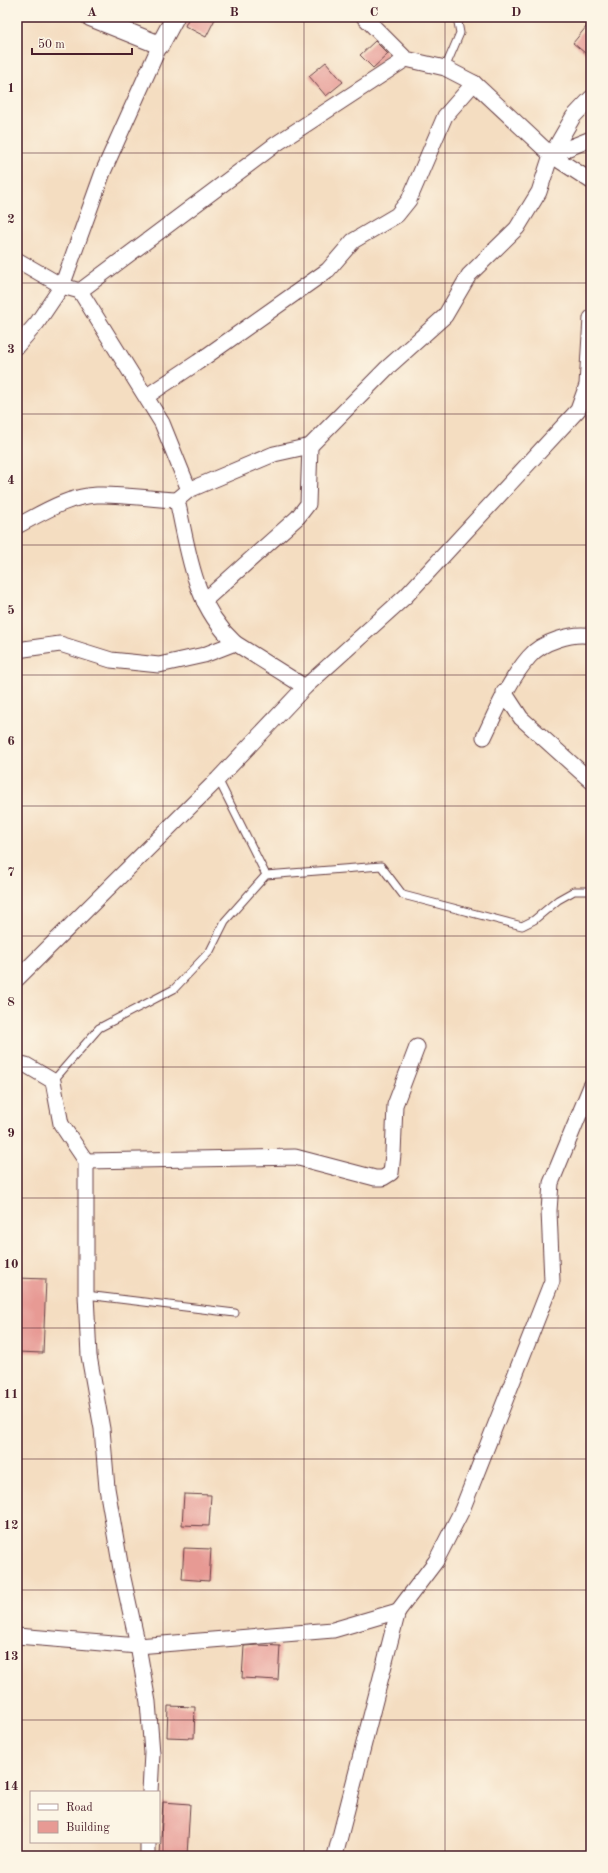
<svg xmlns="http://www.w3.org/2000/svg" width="608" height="1873" font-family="'Old Standard TT',serif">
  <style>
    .building { fill: #e79a94 }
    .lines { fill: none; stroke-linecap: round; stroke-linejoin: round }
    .service-casing { stroke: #643c42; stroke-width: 9 }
    .minor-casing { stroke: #643c42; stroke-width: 17 }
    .tertiary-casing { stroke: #643c42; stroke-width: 20 }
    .service { stroke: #fff; stroke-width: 7 }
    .minor { stroke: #fff; stroke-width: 15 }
    .tertiary { stroke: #fff; stroke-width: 18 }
    .grid { fill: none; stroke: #4a1f2b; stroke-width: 1; stroke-opacity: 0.55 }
    .neatline { fill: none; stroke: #4a1f2b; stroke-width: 1.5 }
    .grid-label { font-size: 13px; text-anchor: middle; font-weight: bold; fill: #4a1f2b }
  </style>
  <rect width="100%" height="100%" fill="#fcf5e5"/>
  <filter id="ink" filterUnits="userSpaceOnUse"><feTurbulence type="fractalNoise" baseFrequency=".025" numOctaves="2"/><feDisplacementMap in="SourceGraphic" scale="8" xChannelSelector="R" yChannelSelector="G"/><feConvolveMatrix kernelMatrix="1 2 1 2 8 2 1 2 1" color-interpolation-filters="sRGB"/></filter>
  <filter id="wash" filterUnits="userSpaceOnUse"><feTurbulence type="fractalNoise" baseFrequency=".012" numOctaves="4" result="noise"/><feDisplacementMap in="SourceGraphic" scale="16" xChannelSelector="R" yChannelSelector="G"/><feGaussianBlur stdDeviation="0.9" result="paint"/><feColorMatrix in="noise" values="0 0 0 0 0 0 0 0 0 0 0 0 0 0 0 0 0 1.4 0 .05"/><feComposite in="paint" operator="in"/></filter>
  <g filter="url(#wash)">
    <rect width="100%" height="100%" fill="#f4ddc1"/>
    <g id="blocks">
      <g class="building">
        <path d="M189,17h27l-10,20 -21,-11z"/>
        <path d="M591,21v37l-18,-15z"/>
        <path d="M375,41l13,13 -15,14 -13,-13z"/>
        <path d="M326,62l17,20 -17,14 -17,-20z"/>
        <path d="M17,1278l29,1 -3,74 -26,-1z"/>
        <path d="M184,1494l27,1 -2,31 -27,-1z"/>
        <path d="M184,1548l27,1 -2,32 -27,-2z"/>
        <path d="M259,1645l21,1 -2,34 -36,-2 2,-32z"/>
        <path d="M168,1706l27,1 -1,31 -27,-1z"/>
        <path d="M163,1802l27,2 -3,52h-27z"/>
      </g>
    </g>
  </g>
  <g filter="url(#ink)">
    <use href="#blocks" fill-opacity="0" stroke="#643c42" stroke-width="1"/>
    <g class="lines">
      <defs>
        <g id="service">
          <path d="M445,68l15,-35 -3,-16"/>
          <path d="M218,779l48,96"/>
          <path d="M53,1081l46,-53 75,-39 36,-38 15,-30 41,-46 115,-9 22,29 119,31 12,-6 24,-20 16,-9h17"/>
          <path d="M86,1295l149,18"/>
        </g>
        <g id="minor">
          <path d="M364,17l42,42"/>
          <path d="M551,155l40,-16"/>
          <path d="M17,260l45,26 18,5 196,-147 130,-85 39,9 29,15 77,72 40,26"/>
          <path d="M80,291l82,132 27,67"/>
          <path d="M17,346l20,-23 25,-37 41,-114 57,-127"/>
          <path d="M147,396l51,-34 130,-92 25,-29 44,-26 12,-15 36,-84 29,-33"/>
          <path d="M177,500c12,53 16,104 58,143"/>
          <path d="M17,526c25,-13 51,-30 80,-31 26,-1 53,4 80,5l12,-10 85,-36 36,-8 77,-78 58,-52 24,-41 48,-47 22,-36 12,-37 22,-38 18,-19"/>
          <path d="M204,601l94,-84 10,-13 2,-58"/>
          <path d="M17,650l43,-6 51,16 48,5 45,-10 31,-12 70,44"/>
          <path d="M504,692l17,26 70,63"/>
          <path d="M484,737c13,-27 25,-57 45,-80 12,-15 44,-25 62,-21"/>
          <path d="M17,979l201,-200 87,-92 101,-91 172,-186 9,-25 4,-67"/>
          <path d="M17,1063l9,2 27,16 8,43 25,37v134l3,61 13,73 5,59 14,81 17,77 10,56 4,51 -2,39"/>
          <path d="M86,1161l209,-4 80,21h8l8,-5 2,-19 2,-49 22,-58"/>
          <path d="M17,1636l121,10 195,-16 65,-19"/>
          <path d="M148,1856v-14"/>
          <path d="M335,1856l63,-245 38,-50 26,-51 90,-229 -3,-70 2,-28 40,-97"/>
        </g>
        <path id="tertiary" d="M90,17l70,28 15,-28"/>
      </defs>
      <use href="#service" class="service-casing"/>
      <use href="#minor" class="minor-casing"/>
      <use href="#tertiary" class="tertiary-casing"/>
      <use href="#service" class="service"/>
      <use href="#minor" class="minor"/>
      <use href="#tertiary" class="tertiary"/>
    </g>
  </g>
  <path class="grid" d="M163,17v1839M304,17v1839M445,17v1839M17,153h574M17,283h574M17,414h574M17,545h574M17,675h574M17,806h574M17,936h574M17,1067h574M17,1198h574M17,1328h574M17,1459h574M17,1590h574M17,1720h574"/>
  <rect width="608" height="1873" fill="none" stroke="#fcf5e5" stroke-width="44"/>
  <rect x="30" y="1791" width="130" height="52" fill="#fcf5e5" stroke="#b59f9b"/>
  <rect x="38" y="1804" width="20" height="6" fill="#ffffff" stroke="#b59f9b"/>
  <text x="66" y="1811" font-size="12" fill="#4a1f2b">Road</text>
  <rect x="38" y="1821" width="20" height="12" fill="#e79a94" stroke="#b59f9b"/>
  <text x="66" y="1831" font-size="12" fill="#4a1f2b">Building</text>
  <path d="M32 48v6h100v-6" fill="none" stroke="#4a1f2b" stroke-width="2"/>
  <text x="38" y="48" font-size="12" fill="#4a1f2b" stroke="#fcf5e5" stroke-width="3" paint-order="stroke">50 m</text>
  <rect x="22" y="22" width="564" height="1829" class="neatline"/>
  <g class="grid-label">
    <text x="92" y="16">A</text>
    <text x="234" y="16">B</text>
    <text x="374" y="16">C</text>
    <text x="516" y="16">D</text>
    <text x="11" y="92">1</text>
    <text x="11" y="223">2</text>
    <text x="11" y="353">3</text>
    <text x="11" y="484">4</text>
    <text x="11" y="614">5</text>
    <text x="11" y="745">6</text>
    <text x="11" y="876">7</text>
    <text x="11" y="1006">8</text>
    <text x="11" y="1137">9</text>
    <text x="11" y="1268">10</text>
    <text x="11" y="1398">11</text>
    <text x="11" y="1529">12</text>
    <text x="11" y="1660">13</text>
    <text x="11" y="1790">14</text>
  </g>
</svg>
